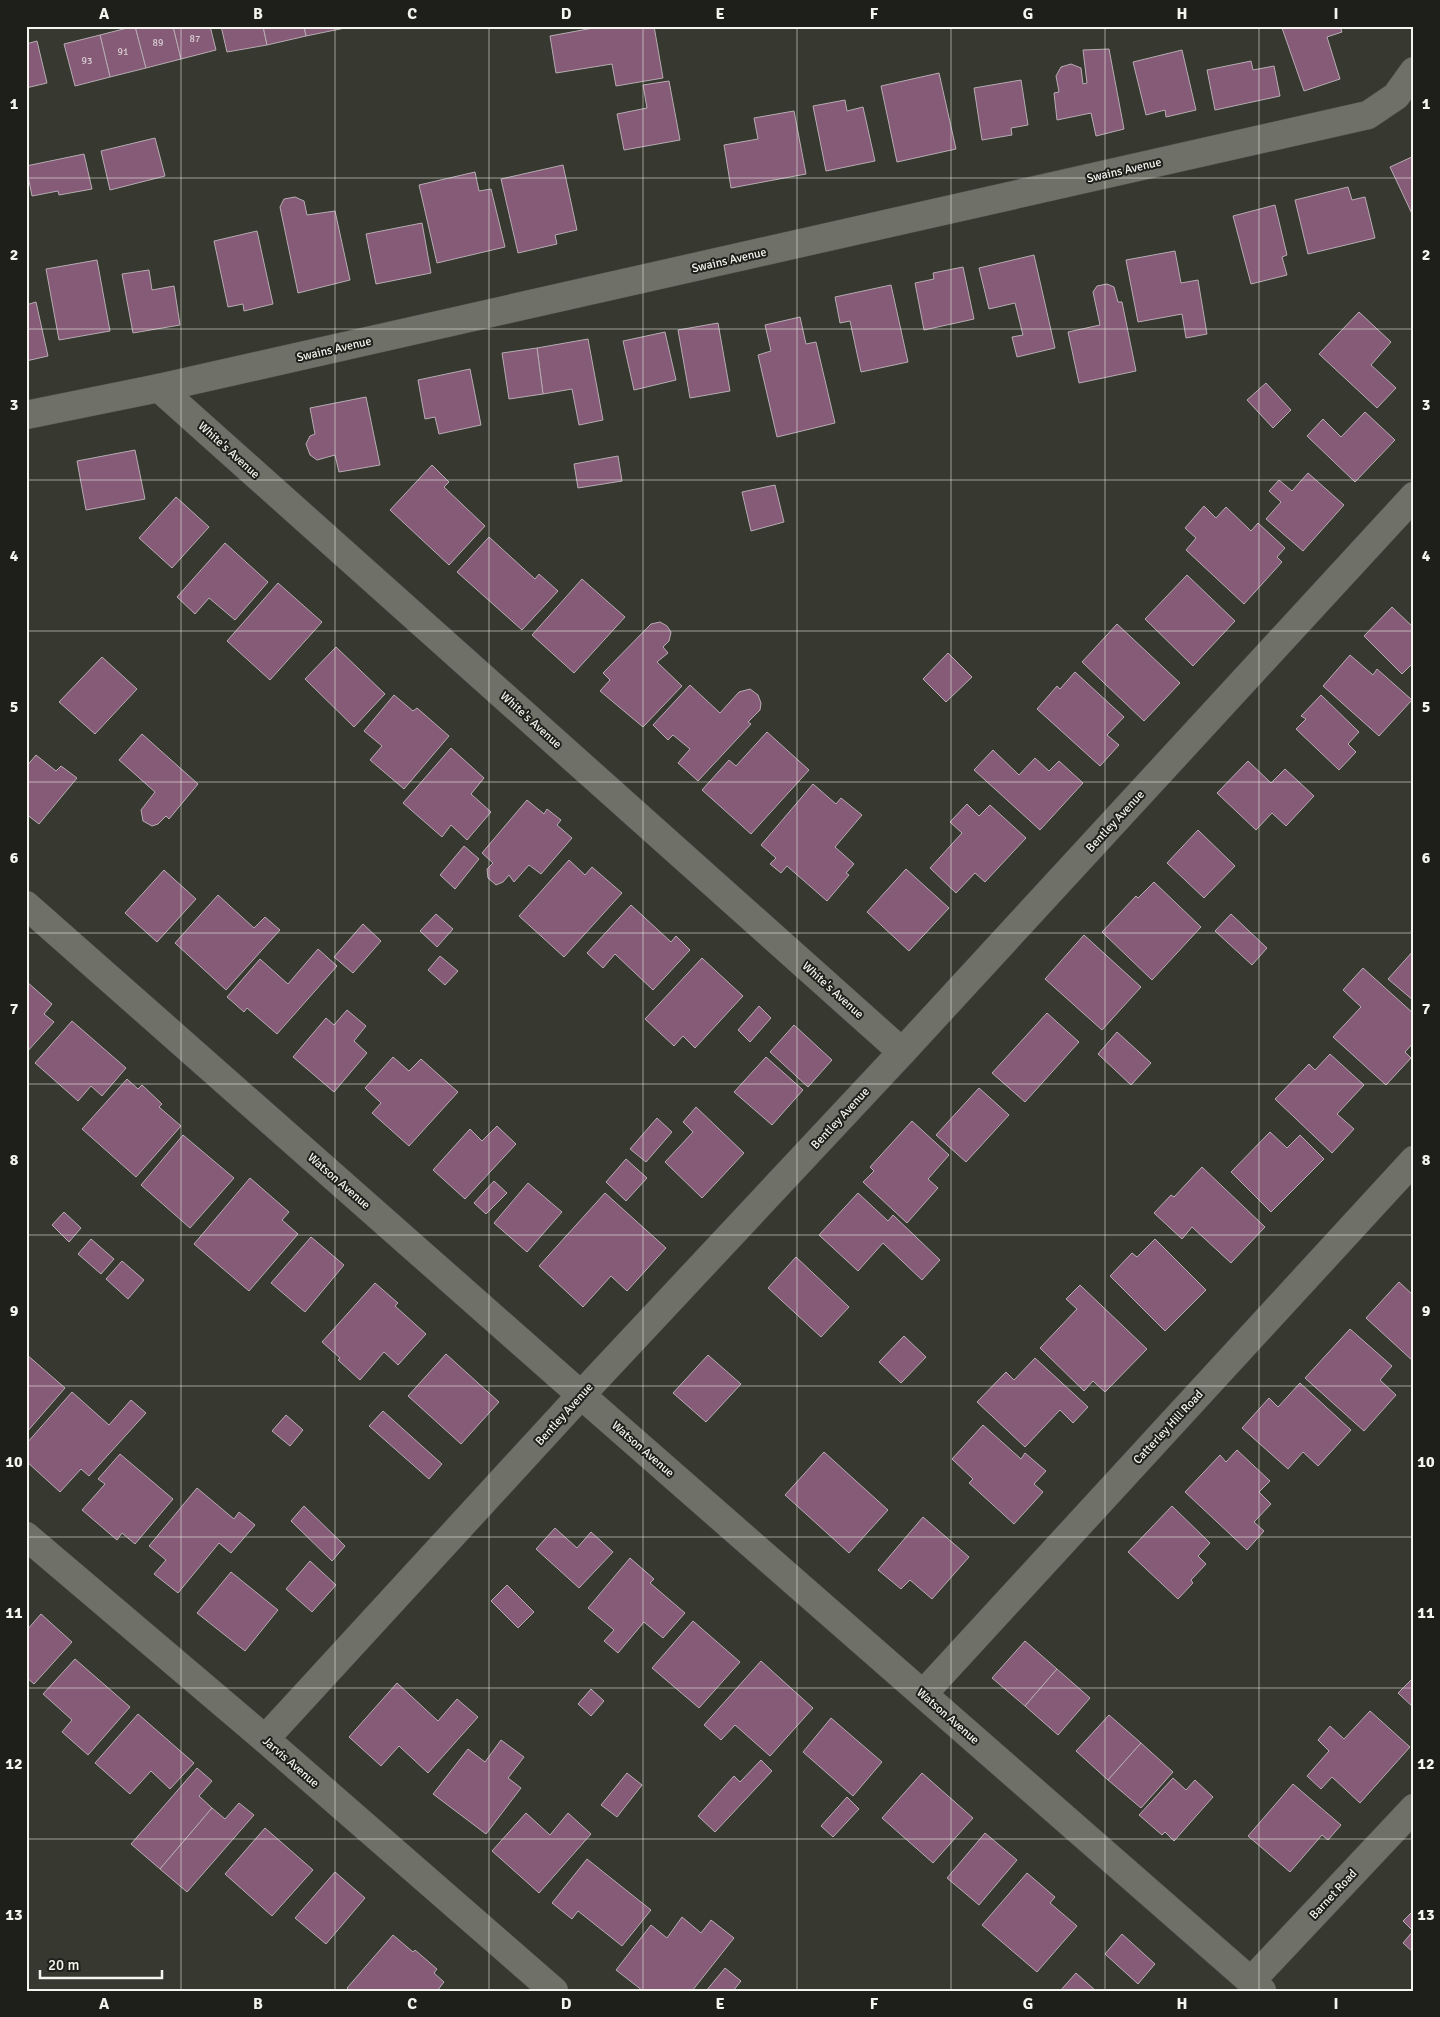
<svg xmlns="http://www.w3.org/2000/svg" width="1440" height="2017" font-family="Signika,sans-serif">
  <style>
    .building { fill: #865b77; stroke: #b6acb2 }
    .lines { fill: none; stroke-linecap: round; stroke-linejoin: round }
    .minor-casing { stroke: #565750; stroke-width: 29 }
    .minor { stroke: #6f7168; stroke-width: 28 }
    .grid { fill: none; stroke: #f4f5ef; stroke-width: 1; stroke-opacity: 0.55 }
    .labels { text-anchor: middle; stroke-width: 4; stroke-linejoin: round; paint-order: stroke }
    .number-label { font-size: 10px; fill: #d8ced1 }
    .street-label { font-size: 12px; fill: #f4f5ef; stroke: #1e1f1b }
    .neatline { fill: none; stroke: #f4f5ef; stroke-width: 2 }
    .grid-label { font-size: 16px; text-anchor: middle; font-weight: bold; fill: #f4f5ef }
  </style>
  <rect width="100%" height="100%" fill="#373830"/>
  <g class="building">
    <path d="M135,26l11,42 -36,9 -10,-42z"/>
    <path d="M135,26h38l8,33 -35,9z"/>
    <path d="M173,26h37l6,24 -35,9z"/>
    <path d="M221,26h42l4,19 -40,7z"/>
    <path d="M263,26h41l2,10 -39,9z"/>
    <path d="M304,26h41v2l-39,8z"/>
    <path d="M604,26h50l9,52 -47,8 -4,-22 -56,9 -6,-37z"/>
    <path d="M1288,26h52l2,6 -15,5 13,42 -36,12 -22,-63z"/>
    <path d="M100,35l10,42 -35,9 -11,-42z"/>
    <path d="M37,41l10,42 -21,5v-44z"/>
    <path d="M1109,49l15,80 -28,7 -5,-23 -34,7 -3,-27 5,-1 -3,-16 5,-9 10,-3 10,4 2,16 4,-1 -4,-33z"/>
    <path d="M1182,50l14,60 -30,7 -1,-7 -19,5 -13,-53z"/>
    <path d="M1251,61l2,9 21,-4 6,30 -65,14 -8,-40z"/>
    <path d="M939,73l17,76 -59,13 -16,-76z"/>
    <path d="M1021,80l7,45 -17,3 1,7 -30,5 -8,-52z"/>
    <path d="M669,81l11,59 -56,10 -7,-36 30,-6 -4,-23z"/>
    <path d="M845,100l2,11 16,-4 12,54 -49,10 -13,-65z"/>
    <path d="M794,111l12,63 -75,14 -7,-43 34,-6 -4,-21z"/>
    <path d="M155,138l10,38 -55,14 -9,-39z"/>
    <path d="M84,154l8,35 -33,6 -1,-4 -26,5 -6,-30z"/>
    <path d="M1414,156v62l-24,-51z"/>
    <path d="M563,165l14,65 -22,5 2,9 -39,9 -17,-74z"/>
    <path d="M475,172l4,19 12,-2 14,58 -68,16 -18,-78z"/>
    <path d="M1348,187l4,13 13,-3 10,41 -67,16 -13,-54z"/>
    <path d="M295,197l9,4 3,14 28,-4 15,69 -52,13 -18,-86 4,-8z"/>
    <path d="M1275,205l12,50 -5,2 5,18 -36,9 -18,-68z"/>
    <path d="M422,223l9,50 -55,11 -10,-50z"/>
    <path d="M257,231l16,73 -29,7 -1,-7 -15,3 -14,-66z"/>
    <path d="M1175,251l6,32 17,-3 9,54 -21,4 -4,-24 -44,8 -12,-62z"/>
    <path d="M1034,255l21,93 -38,9 -5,-20 11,-2 -8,-32 -26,6 -10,-41z"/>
    <path d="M97,260l13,71 -51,9 -13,-71z"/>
    <path d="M963,267l11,52 -50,11 -9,-47 19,-4 -1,-6z"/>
    <path d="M149,270l3,20 22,-4 6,39 -47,8 -11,-59z"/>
    <path d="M1107,284l7,3 4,15h4l14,69 -57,12 -11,-51 32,-7 -7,-33 4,-6z"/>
    <path d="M891,285l17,77 -47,10 -11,-51 -10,2 -5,-26z"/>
    <path d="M36,302l12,54 -22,5v-56z"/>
    <path d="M1359,312l32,30 -20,23 25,23 -19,20 -58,-54z"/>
    <path d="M800,317l6,27 10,-2 19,81 -58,14 -19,-82 13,-4 -6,-26z"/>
    <path d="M718,323l12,68 -40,7 -12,-68z"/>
    <path d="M665,332l11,48 -42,10 -11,-49z"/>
    <path d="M588,339l15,81 -24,5 -7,-36 -29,5 -6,-46z"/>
    <path d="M537,348l6,46 -34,5 -7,-46z"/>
    <path d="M470,369l11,56 -42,9 -4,-17 -10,2 -7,-39z"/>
    <path d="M1266,383l25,27 -18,18 -26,-28z"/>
    <path d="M366,397l14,68 -41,7 -4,-17 -18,5 -7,-5 -4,-11 4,-8 5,-2 -5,-26z"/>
    <path d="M1365,412l30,28 -40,42 -48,-46 16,-17 18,18z"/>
    <path d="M135,450l10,49 -59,11 -9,-49z"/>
    <path d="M618,456l4,25 -44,7 -4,-24z"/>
    <path d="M432,465l17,17 -5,5 41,39 -36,39 -59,-55z"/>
    <path d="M1308,473l36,32 -41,46 -37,-32 15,-17 -12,-11 10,-11 13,11z"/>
    <path d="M775,485l9,37 -33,9 -9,-39z"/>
    <path d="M176,497l33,30 -37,41 -33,-30z"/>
    <path d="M1204,506l12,12 10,-11 25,24 7,-8 27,25 -8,9 5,5 -38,42 -58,-54 10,-12 -11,-10z"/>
    <path d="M489,537l46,42 4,-5 19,17 -36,39 -65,-58z"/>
    <path d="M225,543l43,39 -33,38 -26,-22 -14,16 -18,-17z"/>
    <path d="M1187,575l48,46 -42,45 -48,-47z"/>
    <path d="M582,579l43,38 -51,56 -42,-38z"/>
    <path d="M278,583l44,39 -52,58 -43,-39z"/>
    <path d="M1392,607l22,21v34l-12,12 -38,-38z"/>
    <path d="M660,622l7,4 4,6 -2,9 -6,6 5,6 -11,9 25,24 -39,41 -43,-36 10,-11 -7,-7 48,-49z"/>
    <path d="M1117,624l63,59 -36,38 -62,-59z"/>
    <path d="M336,647l49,47 -31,33 -49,-48z"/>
    <path d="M948,653l24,24 -26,25 -23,-23z"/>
    <path d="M1350,655l23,20 4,-6 35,31 -33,36 -56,-50z"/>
    <path d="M102,657l35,32 -42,45 -36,-32z"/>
    <path d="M1075,672l49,45 -17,18 12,10 -19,21 -63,-57 20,-23 3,3z"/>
    <path d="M690,685l30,28 19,-21 11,-3 8,6 3,8 -1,7 -12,12 3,2 -53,57 -20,-18 12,-14 -17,-14 -5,5 -15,-15z"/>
    <path d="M394,695l19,16 4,-3 32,28 -45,53 -34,-29 12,-14 -18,-15z"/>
    <path d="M1321,695l38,37 -11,12 8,8 -17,18 -43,-41 10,-10 -5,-3z"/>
    <path d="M767,732l42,38 -58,64 -49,-44 27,-30 7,6z"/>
    <path d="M142,734l56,50 -29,35 -3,-3 -8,8 -6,2 -9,-5 -2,-11 14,-18 -36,-32z"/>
    <path d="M451,748l33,30 -13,16 20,18 -24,28 -16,-15 -9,12 -39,-34z"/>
    <path d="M993,750l26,25 16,-17 14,13 10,-10 24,22 -43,47 -66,-60z"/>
    <path d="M36,755l20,16 5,-5 16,12 -38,46 -13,-10v-47z"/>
    <path d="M1248,761l23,22 14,-14 29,27 -28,30 -14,-13 -16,17 -39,-37z"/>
    <path d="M813,784l23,20 5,-6 21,17 -27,32 19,17 -8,9 3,2 -22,26 -40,-35 -6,7 -11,-9 6,-6 -15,-13z"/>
    <path d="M527,800l17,14 3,-5 14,11 -4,5 15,13 -31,36 -12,-9 -15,17 -5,-7 -6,7 -7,3 -8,-7 -1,-9 6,-6 -11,-10z"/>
    <path d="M967,804l12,12 11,-11 36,33 -41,44 -10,-9 -19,20 -26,-25 32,-35 -12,-11z"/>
    <path d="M1198,830l37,36 -31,32 -37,-35z"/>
    <path d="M464,846l15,13 -24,30 -15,-14z"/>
    <path d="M569,860l16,15 7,-8 30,26 -58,64 -45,-41z"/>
    <path d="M906,869l43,39 -40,43 -42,-39z"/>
    <path d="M164,870l32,29 -39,43 -32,-29z"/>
    <path d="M1154,882l47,45 -49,53 -50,-48 34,-36 2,2z"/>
    <path d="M218,895l36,33 11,-11 15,13 -54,60 -51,-47z"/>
    <path d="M631,905l40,37 5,-6 14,14 -37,40 -38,-36 -12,14 -16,-15z"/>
    <path d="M436,914l17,15 -16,18 -17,-16z"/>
    <path d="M1231,914l36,34 -15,17 -37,-34z"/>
    <path d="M1414,923v12l-3,-3z"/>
    <path d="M363,924l18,17 -28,32 -19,-16z"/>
    <path d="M1084,935l57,52 -39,43 -57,-51z"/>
    <path d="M318,949l19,17 -60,68 -30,-26 -3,4 -17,-15 33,-38 28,25z"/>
    <path d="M1414,950v51l-26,-22z"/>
    <path d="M440,956l18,15 -13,14 -17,-15z"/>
    <path d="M702,958l41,38 -48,52 -12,-12 -9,10 -29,-27z"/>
    <path d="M1363,968l51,46v28l-9,10 6,6 -25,27 -53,-48 28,-30 -18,-17z"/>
    <path d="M26,981l26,23 -8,10 10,8 -28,31z"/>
    <path d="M759,1006l12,12 -21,24 -12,-12z"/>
    <path d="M347,1010l19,16 -12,15 13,12 -33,39 -41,-35 33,-39 8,7z"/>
    <path d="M1047,1013l32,29 -54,60 -33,-29z"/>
    <path d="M72,1021l54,47 -24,28 -11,-10 -13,15 -43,-38z"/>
    <path d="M794,1025l38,35 -24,27 -38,-35z"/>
    <path d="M1117,1032l34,31 -20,22 -33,-31z"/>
    <path d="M1330,1054l34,31 -27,29 17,15 -22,24 -57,-54 34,-35 6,6z"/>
    <path d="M393,1057l16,14 12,-12 37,33 -49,54 -37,-33 9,-10 -16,-15z"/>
    <path d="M766,1057l37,33 -31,35 -38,-33z"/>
    <path d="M127,1079l11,10 4,-4 20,19 -3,3 22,19 -45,51 -54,-48z"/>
    <path d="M979,1088l30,27 -43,47 -30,-27z"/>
    <path d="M696,1107l48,46 -42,45 -37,-36 28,-30 -10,-10z"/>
    <path d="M657,1118l15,14 -26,30 -16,-13z"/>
    <path d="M912,1121l37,34 -21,24 10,9 -31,35 -44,-41 11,-11 -4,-4z"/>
    <path d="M497,1126l19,18 -51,55 -32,-29 37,-41 12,12z"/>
    <path d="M1270,1132l17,16 13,-13 24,24 -53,53 -40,-40z"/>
    <path d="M183,1135l51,43 -44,50 -49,-43z"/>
    <path d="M626,1159l21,19 -21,23 -20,-19z"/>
    <path d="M1202,1167l63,60 -34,36 -39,-36 -10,12 -28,-26 17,-18 3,2z"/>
    <path d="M250,1178l39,34 -7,8 16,14 -49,57 -55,-47z"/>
    <path d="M494,1181l13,12 -21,21 -12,-11z"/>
    <path d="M528,1183l34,29 -35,40 -33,-29z"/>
    <path d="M605,1193l61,55 -39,43 -16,-15 -28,31 -44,-41z"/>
    <path d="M858,1193l30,28 5,-6 47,45 -18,20 -39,-37 -25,28 -39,-36z"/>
    <path d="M64,1212l17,16 -12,14 -17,-17z"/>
    <path d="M311,1237l33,28 -39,47 -34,-29z"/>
    <path d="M91,1239l23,20 -13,15 -23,-20z"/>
    <path d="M1155,1239l51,51 -41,41 -55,-55 22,-23 5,4z"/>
    <path d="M796,1257l53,50 -28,30 -53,-49z"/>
    <path d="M122,1261l22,19 -16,19 -22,-20z"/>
    <path d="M1399,1282l15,14v66l-48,-44z"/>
    <path d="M375,1283l23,20 -3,3 31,28 -28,31 -14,-13 -24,28 -22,-20 2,-2 -18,-16z"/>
    <path d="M1080,1285l67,64 -42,43 -12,-11 -9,10 -44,-43 37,-39 -11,-10z"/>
    <path d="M1350,1329l42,37 -12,14 16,15 -32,36 -59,-53z"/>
    <path d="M904,1336l22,21 -25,26 -22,-21z"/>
    <path d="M26,1354l39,34 -39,45z"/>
    <path d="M446,1354l53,48 -38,42 -53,-48z"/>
    <path d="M708,1355l33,29 -35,38 -33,-29z"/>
    <path d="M1035,1358l53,49 -15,16 -13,-13 -35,37 -48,-45 29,-30 8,8z"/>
    <path d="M1300,1383l51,47 -33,36 -15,-14 -15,17 -46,-41 27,-30 9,9z"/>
    <path d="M72,1392l37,33 22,-25 15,13 -57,63 -8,-7 -21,23 -34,-31v-17z"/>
    <path d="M383,1411l59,53 -13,15 -60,-53z"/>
    <path d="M286,1415l17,15 -13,16 -18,-15z"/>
    <path d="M983,1425l38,34 4,-6 21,18 -12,13 9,8 -29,32 -45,-41 4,-4 -21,-20z"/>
    <path d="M1237,1450l33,31 -11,11 12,12 -17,18 10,9 -17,19 -62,-58 35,-37 6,7z"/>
    <path d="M824,1452l64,58 -39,43 -64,-58z"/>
    <path d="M120,1454l53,45 -38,45 -13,-11 -5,7 -35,-30 23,-26 -7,-5z"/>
    <path d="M197,1488l37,31 5,-7 16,13 -24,28 -12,-10 -41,50 -24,-19 12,-14 -17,-14z"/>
    <path d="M304,1506l41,40 -13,15 -41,-40z"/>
    <path d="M1172,1506l38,37 -12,13 8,8 -15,16 2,3 -15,16 -50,-47z"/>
    <path d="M923,1517l46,40 -37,42 -22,-19 -9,9 -23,-19z"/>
    <path d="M555,1528l22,20 14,-16 22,20 -34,36 -43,-39z"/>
    <path d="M630,1558l24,21 -4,4 35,30 -22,25 -19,-16 -26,31 -14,-12 10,-11 -26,-22z"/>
    <path d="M310,1561l26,24 -24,27 -26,-23z"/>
    <path d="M231,1572l47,38 -33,41 -48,-38z"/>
    <path d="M507,1585l27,27 -16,16 -27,-27z"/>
    <path d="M41,1614l31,28 -38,42 -8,-7v-46z"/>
    <path d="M693,1621l47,41 -41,46 -47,-40z"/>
    <path d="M1025,1641l32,28 -32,37 -33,-28z"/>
    <path d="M75,1659l55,48 -42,48 -26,-23 10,-12 -29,-26z"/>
    <path d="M761,1661l52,47 -43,48 -35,-31 -14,15 -17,-15z"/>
    <path d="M1057,1669l33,29 -32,37 -33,-29z"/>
    <path d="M1414,1677v31l-16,-15z"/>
    <path d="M397,1683l41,38 19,-22 21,18 -50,56 -29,-27 -18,20 -32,-29z"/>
    <path d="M591,1689l13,12 -13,15 -13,-12z"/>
    <path d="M1370,1711l40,36 -50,56 -28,-26 -11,12 -14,-13 22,-25 -11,-11 12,-14 14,13z"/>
    <path d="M138,1714l56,49 -24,26 -19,-18 -21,23 -35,-31z"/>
    <path d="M1109,1715l32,28 -33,37 -32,-29z"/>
    <path d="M831,1718l51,44 -29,34 -50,-44z"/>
    <path d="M501,1740l23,17 -16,21 13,10 -35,46 -53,-40 35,-45 17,13z"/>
    <path d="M1141,1743l32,29 -32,36 -33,-28z"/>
    <path d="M761,1760l11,11 -57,61 -17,-16 36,-40 6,6z"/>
    <path d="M197,1768l15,13 -13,15 13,12 -52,61 -29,-25z"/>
    <path d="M627,1773l15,12 -25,32 -16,-12z"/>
    <path d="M922,1773l51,45 -40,45 -51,-45z"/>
    <path d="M1173,1778l13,12 9,-10 18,17 -39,44 -9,-9 -3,3 -23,-20z"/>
    <path d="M1293,1784l48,41 -13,15 -6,-5 -32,37 -42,-36z"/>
    <path d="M847,1797l12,12 -26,28 -12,-11z"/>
    <path d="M239,1803l15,12 -67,77 -27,-23 52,-61 13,11z"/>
    <path d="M526,1813l24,22 18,-22 23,21 -52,59 -47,-42z"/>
    <path d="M265,1828l48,42 -41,46 -47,-42z"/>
    <path d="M985,1833l32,27 -38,45 -32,-27z"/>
    <path d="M587,1859l64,51 -29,36 -44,-35 -6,8 -20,-16z"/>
    <path d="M335,1872l30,26 -39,46 -31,-26z"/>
    <path d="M1027,1873l28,24 -5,6 27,23 -40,46 -55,-47z"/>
    <path d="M1414,1910v43l-11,-10 10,-12 -10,-10z"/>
    <path d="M682,1917l19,16 10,-13 23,18 -42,53h-49l-27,-21 35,-45 16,13z"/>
    <path d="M1122,1934l33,30 -17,20 -33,-30z"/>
    <path d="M393,1935l20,17 2,-2 22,19 -3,4 10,9 -7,9h-87l-3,-3z"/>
    <path d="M725,1968l16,13 -8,10h-27z"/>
    <path d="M1076,1973l20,18h-36z"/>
  </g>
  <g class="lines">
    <defs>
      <g id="minor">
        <path d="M159,388l743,664"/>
        <path d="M26,415l133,-27 1209,-273 28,-19 18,-25"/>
        <path d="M26,905l555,490 681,596"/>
        <path d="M26,1536l239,203 289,252"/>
        <path d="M923,1694l491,-534"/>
        <path d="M265,1739l316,-344 321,-343 512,-556"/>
        <path d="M1251,1981l163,-173"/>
      </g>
    </defs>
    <use href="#minor" class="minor-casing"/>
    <use href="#minor" class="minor"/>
  </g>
  <path class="grid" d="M181,26v1965M335,26v1965M489,26v1965M643,26v1965M797,26v1965M951,26v1965M1105,26v1965M1259,26v1965M26,178h1388M26,329h1388M26,480h1388M26,631h1388M26,782h1388M26,933h1388M26,1084h1388M26,1235h1388M26,1386h1388M26,1537h1388M26,1688h1388M26,1839h1388"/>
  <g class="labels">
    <g class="number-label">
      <text x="195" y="42">87</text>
      <text x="158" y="46">89</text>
      <text x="123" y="55">91</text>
      <text x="87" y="64">93</text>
    </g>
    <g class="street-label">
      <text transform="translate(1124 170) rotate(-13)" y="4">Swains Avenue</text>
      <text transform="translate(729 260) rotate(-13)" y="4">Swains Avenue</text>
      <text transform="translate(334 349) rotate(-13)" y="4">Swains Avenue</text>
      <text transform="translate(229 450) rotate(42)" y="4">White's Avenue</text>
      <text transform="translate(531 720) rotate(42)" y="4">White's Avenue</text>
      <text transform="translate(1115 821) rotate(-47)" y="4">Bentley Avenue</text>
      <text transform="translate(833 990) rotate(42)" y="4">White's Avenue</text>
      <text transform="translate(840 1118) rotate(-47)" y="4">Bentley Avenue</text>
      <text transform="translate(339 1181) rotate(41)" y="4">Watson Avenue</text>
      <text transform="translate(564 1414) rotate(-48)" y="4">Bentley Avenue</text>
      <text transform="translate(1168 1427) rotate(-47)" y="4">Catterley Hill Road</text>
      <text transform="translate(643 1449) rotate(41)" y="4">Watson Avenue</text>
      <text transform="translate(948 1716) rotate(41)" y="4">Watson Avenue</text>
      <text transform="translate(291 1762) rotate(41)" y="4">Jarvis Avenue</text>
      <text transform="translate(1333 1894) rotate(-47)" y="4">Barnet Road</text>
    </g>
  </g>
  <rect width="1440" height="2017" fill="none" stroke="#1e1f1b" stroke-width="55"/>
  <path d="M40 1970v8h122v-8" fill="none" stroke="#f4f5ef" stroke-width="2.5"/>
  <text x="48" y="1970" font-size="15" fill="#f4f5ef" stroke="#1e1f1b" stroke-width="4" paint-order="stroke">20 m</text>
  <rect x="28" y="28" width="1384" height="1962" class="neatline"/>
  <g class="grid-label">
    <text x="104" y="19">A</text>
    <text x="258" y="19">B</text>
    <text x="412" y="19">C</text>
    <text x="566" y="19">D</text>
    <text x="720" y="19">E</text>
    <text x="874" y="19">F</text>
    <text x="1028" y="19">G</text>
    <text x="1182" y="19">H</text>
    <text x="1336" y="19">I</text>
    <text x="14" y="109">1</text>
    <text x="1426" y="109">1</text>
    <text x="14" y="260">2</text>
    <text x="1426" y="260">2</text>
    <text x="14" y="410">3</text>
    <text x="1426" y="410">3</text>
    <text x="14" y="561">4</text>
    <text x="1426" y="561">4</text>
    <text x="14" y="712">5</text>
    <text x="1426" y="712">5</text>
    <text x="14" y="863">6</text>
    <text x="1426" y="863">6</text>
    <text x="14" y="1014">7</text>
    <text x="1426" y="1014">7</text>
    <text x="14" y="1165">8</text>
    <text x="1426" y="1165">8</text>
    <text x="14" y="1316">9</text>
    <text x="1426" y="1316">9</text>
    <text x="14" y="1467">10</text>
    <text x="1426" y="1467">10</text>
    <text x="14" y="1618">11</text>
    <text x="1426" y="1618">11</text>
    <text x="14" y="1769">12</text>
    <text x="1426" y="1769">12</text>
    <text x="14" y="1920">13</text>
    <text x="1426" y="1920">13</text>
    <text x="104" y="2009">A</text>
    <text x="258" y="2009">B</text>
    <text x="412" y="2009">C</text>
    <text x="566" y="2009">D</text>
    <text x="720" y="2009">E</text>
    <text x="874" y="2009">F</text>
    <text x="1028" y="2009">G</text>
    <text x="1182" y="2009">H</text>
    <text x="1336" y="2009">I</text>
  </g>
</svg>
